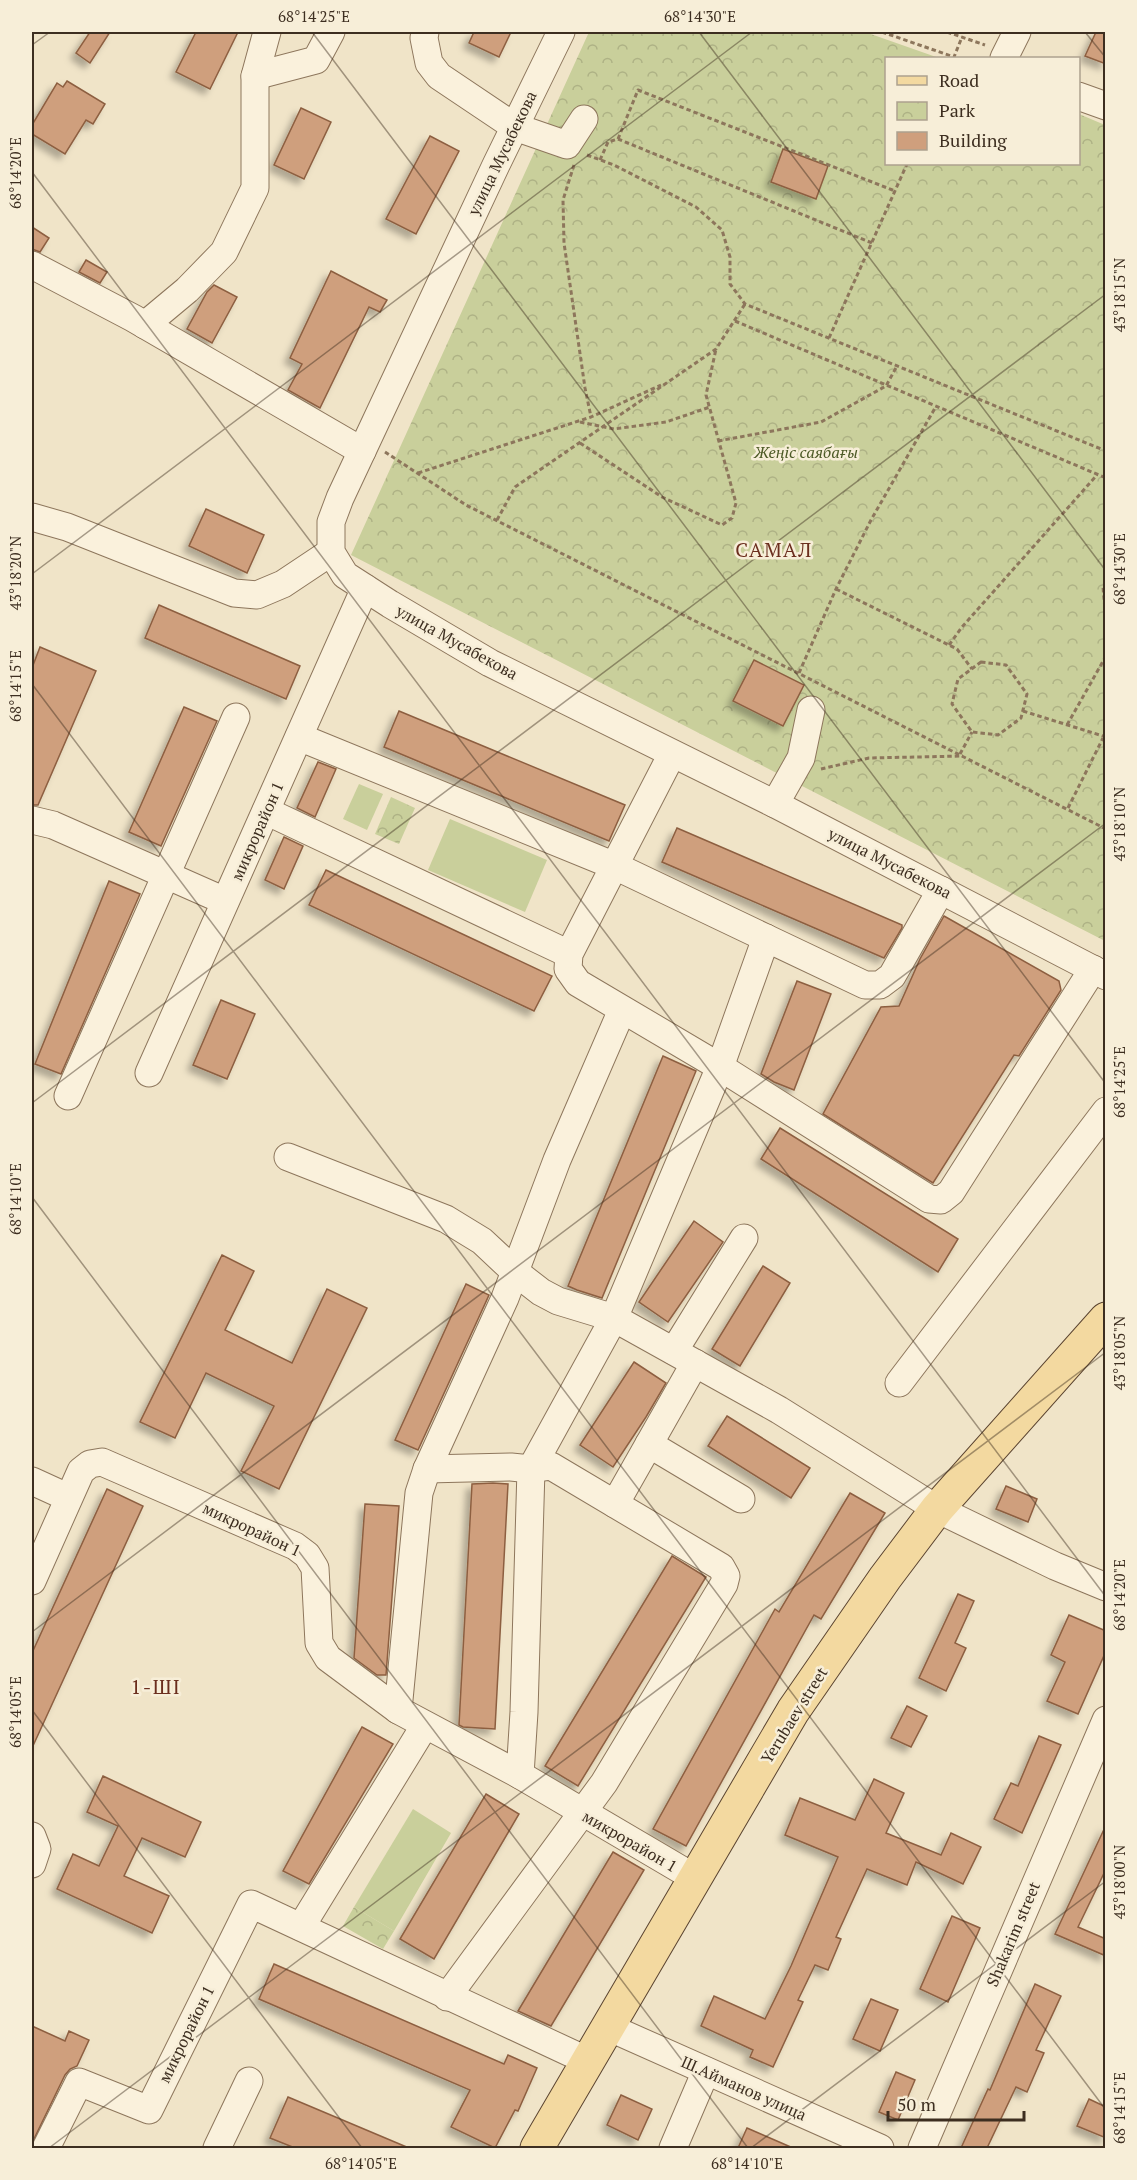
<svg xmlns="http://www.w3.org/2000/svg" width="1137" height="2180" font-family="'PT Serif',serif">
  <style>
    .grass { fill: #c9cf9b }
    .park { fill: url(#park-crowns) }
    .building { fill: #cf9f7d; stroke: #8d5f41; stroke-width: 1.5; filter: url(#shadow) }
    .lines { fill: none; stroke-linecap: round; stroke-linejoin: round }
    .minor-casing { stroke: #8d765c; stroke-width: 29 }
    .major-casing { stroke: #5b4430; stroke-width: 35 }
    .path { stroke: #8d765c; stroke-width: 3; stroke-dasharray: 4.5 3; stroke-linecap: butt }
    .minor { stroke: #faf1dc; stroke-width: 27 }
    .major { stroke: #f3d9a0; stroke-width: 33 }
    .ticks { fill: none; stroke: #3d2e20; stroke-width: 1.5; stroke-opacity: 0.45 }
    .labels { text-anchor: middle; stroke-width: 5; stroke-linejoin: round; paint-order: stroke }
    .street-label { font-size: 16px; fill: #3d2e20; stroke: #f7eed8 }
    .park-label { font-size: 16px; font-style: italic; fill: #4d5a26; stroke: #f7eed8 }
    .quarter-label { font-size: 20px; letter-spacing: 1.5px; fill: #6b2e1e; stroke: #f7eed8 }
    .neatline { fill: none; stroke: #3d2e20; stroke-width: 2 }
    .ticks-label { font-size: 15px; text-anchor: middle; fill: #3d2e20 }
  </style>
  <defs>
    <pattern id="park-crowns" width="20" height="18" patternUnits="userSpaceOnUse" patternTransform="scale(1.5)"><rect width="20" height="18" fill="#c9cf9b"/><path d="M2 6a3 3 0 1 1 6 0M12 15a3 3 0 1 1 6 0" fill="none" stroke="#aeb285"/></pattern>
    <filter id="shadow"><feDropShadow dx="-5.5" dy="5.5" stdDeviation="3" flood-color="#0004"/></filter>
  </defs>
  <rect width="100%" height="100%" fill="#f0e4c8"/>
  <g class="grass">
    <path d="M359,784l24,10 -16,36 -24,-11z"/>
    <path d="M450,819l97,41 -22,52 -97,-42z"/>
    <path d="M413,1809l38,24 -57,98 -40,-24z"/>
  </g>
  <g class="park">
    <path d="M589,32h276l74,26h-53v106h192l1,-50 26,11v816l-754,-386z"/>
    <path d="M391,797l24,11 -16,36 -24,-10z"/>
    <path d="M354,1907l40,24 -11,18 -40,-23z"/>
  </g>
  <g class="building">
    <path d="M90,32h20l-20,31 -14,-10z"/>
    <path d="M196,32h42l-28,57 -34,-17z"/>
    <path d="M474,32h37l-12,25 -30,-14z"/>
    <path d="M1096,32h10v32l-21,-8z"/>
    <path d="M67,81l38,23 -12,20 -7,-4 -21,34 -33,-20v-9l25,-42 6,4z"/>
    <path d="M301,108l30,14 -27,57 -30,-14z"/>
    <path d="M430,136l29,15 -43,83 -30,-15z"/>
    <path d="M783,149l45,17 -12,33 -45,-17z"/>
    <path d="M32,227l17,11 -9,14 -8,-3z"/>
    <path d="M86,260l21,12 -7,11 -21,-11z"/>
    <path d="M331,271l56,29 -7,12 -11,-5 -49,101 -32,-18 14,-26 -12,-6z"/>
    <path d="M214,285l23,12 -25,46 -25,-14 20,-37z"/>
    <path d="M206,509l58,26 -17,38 -58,-27z"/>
    <path d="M159,605l141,61 -14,33 -141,-61z"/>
    <path d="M40,647l56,24 -58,134h-6v-137z"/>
    <path d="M754,660l50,25 -21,41 -50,-25z"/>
    <path d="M184,707l33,14 -56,125 -32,-14z"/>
    <path d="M399,711l226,94 -16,36 -225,-94z"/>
    <path d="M318,762l18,7 -21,48 -18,-9z"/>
    <path d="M677,828l225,97v3l-18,30 -222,-96z"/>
    <path d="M284,837l19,9 -19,43 -19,-9z"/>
    <path d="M326,870l226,106 -18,35 -225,-106z"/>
    <path d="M109,881l31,13 -79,180 -26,-10z"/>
    <path d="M944,916l115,65 2,9 -42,66 -5,-1 -81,128 -110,-69 58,-107 18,-1 21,-47z"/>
    <path d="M797,981l34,13 -37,96 -20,-8 -13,-8z"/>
    <path d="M221,1000l34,14 -28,65 -34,-14z"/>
    <path d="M663,1056l33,15 -94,227 -25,-8 -9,-4z"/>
    <path d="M780,1128l178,111 -20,33 -177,-113z"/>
    <path d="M694,1221l29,21 -55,80 -29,-20z"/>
    <path d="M222,1255l32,16 -29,59 67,33 35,-74 40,19 -88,181 -38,-18 33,-65 -68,-33 -31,65 -35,-16z"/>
    <path d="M763,1266l27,17 -50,83 -28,-17z"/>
    <path d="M466,1284l23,11 -71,155 -23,-10z"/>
    <path d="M634,1362l32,21 -20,34 -33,50 -33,-22z"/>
    <path d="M727,1416l83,52 -19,30 -83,-52z"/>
    <path d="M493,1483l15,1 -13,245 -32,-2 -4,-2 13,-241z"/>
    <path d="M1006,1486l31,13 -9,23 -32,-13z"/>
    <path d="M107,1489l36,17 -111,242v-95z"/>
    <path d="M850,1493l35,20 -64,106 -7,-4 -128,231 -33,-17 122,-220 4,3z"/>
    <path d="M365,1504l34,2 -13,169h-9l-23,-17z"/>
    <path d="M672,1556l34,21 -128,209 -33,-20z"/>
    <path d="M958,1594l16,7 -19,42 11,5 -20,43 -27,-13z"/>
    <path d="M1069,1615l37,16v20l-28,63 -31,-13 18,-39 -14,-7z"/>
    <path d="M907,1706l20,10 -16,31 -20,-9z"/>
    <path d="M362,1727l31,17 -84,140 -26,-13z"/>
    <path d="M1039,1736l22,9 -39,88 -28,-14 17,-36 7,3z"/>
    <path d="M103,1776l98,46 -16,35 -43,-19 -18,38 45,20 -17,37 -95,-44 16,-35 26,12 19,-40 -31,-14z"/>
    <path d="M874,1779l30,14 -18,40 55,22 10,-22 30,14 -18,37 -47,-22 -9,23 -40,-16 -31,68 5,2 -13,31 -13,-5 -17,35 5,2 -30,65 -23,-10 3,-7 -52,-24 13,-30 51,23 26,-53 47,-109 -53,-22 15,-37 55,22z"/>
    <path d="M486,1794l33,20 -85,145 -34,-20z"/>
    <path d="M1106,1825v44l-28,58 28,12v17l-51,-22z"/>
    <path d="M613,1852l31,18 -93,156 -33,-15z"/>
    <path d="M952,1916l28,12 -32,74 -28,-13z"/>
    <path d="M274,1964l230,100 4,-9 29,13 -19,43 -3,-1 -20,38 -44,-21 19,-37 -211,-91z"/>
    <path d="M1035,1984l26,12 -25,54 8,3 -17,39 -11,-5 -29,61h-26l27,-59 2,1z"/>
    <path d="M871,1999l27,11 -18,41 -27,-12z"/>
    <path d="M32,2026l33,15 4,-10 20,9 -12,26 -7,3 -5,6 -33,68z"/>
    <path d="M896,2072l19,8 -17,40 -19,-8z"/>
    <path d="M621,2095l31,14 -14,31 -31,-15z"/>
    <path d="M288,2097l121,51h-114l-25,-10z"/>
    <path d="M1089,2099l17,8v31l-29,-12z"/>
    <path d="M747,2128l46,20h-55z"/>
  </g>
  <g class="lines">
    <defs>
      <g id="minor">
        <path d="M425,32l-1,6 5,25 10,13 76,51 52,18 17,-26"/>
        <path d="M561,32l-65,133 -156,333 -9,24v30l14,23 45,29 100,59 285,141 331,172"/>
        <path d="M1004,58l13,-26"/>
        <path d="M255,76l61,-16 15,-28"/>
        <path d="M1078,96l28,10"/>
        <path d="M32,265l101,53 229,133"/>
        <path d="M145,325l42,-35 37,-38 31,-64v-112l12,-44"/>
        <path d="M32,517l35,10 167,66 23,2 26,-11 48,-32"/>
        <path d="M299,737l316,129 151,72"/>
        <path d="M672,754l-103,200 -1,15 10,14 142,84 209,132 12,1 10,-8 142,-223"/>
        <path d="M775,804l26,-46 10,-48"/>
        <path d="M266,811l303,143"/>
        <path d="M32,820l21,5 172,76"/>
        <path d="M149,1073l216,-485"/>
        <path d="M68,1096l168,-379"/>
        <path d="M288,1157l158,62 36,22 32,30 27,21 17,9 56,17 165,92 158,99 118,57 51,21"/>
        <path d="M674,1351l70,-113"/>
        <path d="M899,1383l207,-272"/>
        <path d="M649,1444l92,55"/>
        <path d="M427,1469l84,-2 20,2 20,-3 170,101 5,9 -2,8 -120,199 -157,214"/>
        <path d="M531,1469l83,-151 106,-251 46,-129 99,47h15l12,-9 49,-86"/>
        <path d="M32,1481l35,16"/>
        <path d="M615,1504l80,-141"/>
        <path d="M32,1581l49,-110 9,-7 12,-2 193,84 12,9 8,13 4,75 9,15 70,52 122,65 175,103"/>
        <path d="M398,1710l21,-217 8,-24 78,-171 52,-138 65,-150"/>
        <path d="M520,1775l4,-63 7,-243"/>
        <path d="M32,1836l5,13 -5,15"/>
        <path d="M301,1927l124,-202"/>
        <path d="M608,2027l272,121"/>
        <path d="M46,2148l33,-66 70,28 102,-206 337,157"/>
        <path d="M217,2148l32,-67"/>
        <path d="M673,2148l33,-77"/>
        <path d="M922,2148l184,-428"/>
      </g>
      <path id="major" d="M537,2148l256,-437 92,-133 52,-69 169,-190"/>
    </defs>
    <use href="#minor" class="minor-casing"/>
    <use href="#major" class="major-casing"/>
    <g class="path">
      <path d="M882,32l72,25 8,-20"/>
      <path d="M947,32l38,13"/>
      <path d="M618,139l20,-49 257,101"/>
      <path d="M587,155l27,10 82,42 26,23 8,27v27l15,20 361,147"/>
      <path d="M600,160l8,-18 10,-3 254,104"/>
      <path d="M574,165l-11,35 1,43 21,145 6,29"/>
      <path d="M735,321l371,157"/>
      <path d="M829,338l78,-174"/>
      <path d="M580,422l34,7 52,-7 44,-15"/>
      <path d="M718,441l103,-19 65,-36 11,-20"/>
      <path d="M580,443l82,54 60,28 10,-7 4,-15 -30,-108 10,-46"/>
      <path d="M385,452l81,53 640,324"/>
      <path d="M418,473l173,-56 70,-32"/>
      <path d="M497,520l18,-33 201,-138 29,-45"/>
      <path d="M1106,581l-3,6 3,34"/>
      <path d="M836,589l121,60 15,20"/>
      <path d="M949,645l13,-18 135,-152"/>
      <path d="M981,662l25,3 21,29 -6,24 -23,17 -26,-3 -20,-28 6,-25z"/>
      <path d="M799,673l37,-84 35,-69 64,-112"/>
      <path d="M1023,711l83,26"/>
      <path d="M1067,725l39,-69"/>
      <path d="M960,754l12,-22"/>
      <path d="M821,769l48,-11 94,-2"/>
      <path d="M1068,808l35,-70"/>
    </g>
    <use href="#minor" class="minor"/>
    <use href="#major" class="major"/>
  </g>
  <path class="ticks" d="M312,32l794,1052M699,32l407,539M1085,32l21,26M32,45l18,-13M32,172l1074,1425M32,574l720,-542M32,684l1074,1426M32,1103l1074,-809M32,1197l716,951M32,1632l1074,-809M32,1710l330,438M49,2148l1057,-796M751,2148l355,-267"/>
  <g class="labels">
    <g class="street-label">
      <text transform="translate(502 153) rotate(-64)" y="6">улица Мусабекова</text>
      <text transform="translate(457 642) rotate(29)" y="6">улица Мусабекова</text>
      <text transform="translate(257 831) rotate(-66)" y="6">микрорайон 1</text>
      <text transform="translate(890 863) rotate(27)" y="6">улица Мусабекова</text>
      <text transform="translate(252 1529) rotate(25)" y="6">микрорайон 1</text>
      <text transform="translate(794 1715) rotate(-58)" y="6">Yerubaev street</text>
      <text transform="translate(630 1841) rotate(30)" y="6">микрорайон 1</text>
      <text transform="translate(1013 1934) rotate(-67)" y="6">Shakarim street</text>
      <text transform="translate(186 2034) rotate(-64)" y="6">микрорайон 1</text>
      <text transform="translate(744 2088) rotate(24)" y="6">Ш.Айманов улица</text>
    </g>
    <g class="park-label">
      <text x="806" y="458">Жеңіс саябағы</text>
    </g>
    <g class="quarter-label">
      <text x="774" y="557">САМАЛ</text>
      <text x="156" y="1694">1-ШІ</text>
    </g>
  </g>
  <rect width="1137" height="2180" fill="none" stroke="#f7eed8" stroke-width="66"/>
  <rect x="885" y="57" width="195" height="108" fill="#f7eed8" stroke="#ada18e" stroke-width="1.5"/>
  <rect x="897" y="76" width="30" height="9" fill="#f3d9a0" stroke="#ada18e" stroke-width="1.5"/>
  <text x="939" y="87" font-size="18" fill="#3d2e20">Road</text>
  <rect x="897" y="102" width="30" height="18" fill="url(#park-crowns)" stroke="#ada18e" stroke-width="1.5"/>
  <text x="939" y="117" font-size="18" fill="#3d2e20">Park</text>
  <rect x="897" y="132" width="30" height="18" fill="#cf9f7d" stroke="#ada18e" stroke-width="1.5"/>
  <text x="939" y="147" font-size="18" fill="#3d2e20">Building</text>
  <path d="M888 2111v9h136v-9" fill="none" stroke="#3d2e20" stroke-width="3"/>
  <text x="897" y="2111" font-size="18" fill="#3d2e20" stroke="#f7eed8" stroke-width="4.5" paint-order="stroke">50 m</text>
  <rect x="33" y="33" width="1071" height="2114" class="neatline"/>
  <g class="ticks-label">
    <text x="314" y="22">68°14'25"E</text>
    <text x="700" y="22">68°14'30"E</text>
    <text transform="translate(16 173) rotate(-90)" y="5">68°14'20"E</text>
    <text transform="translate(1120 295) rotate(-90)" y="5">43°18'15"N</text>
    <text transform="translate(1120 569) rotate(-90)" y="5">68°14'30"E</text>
    <text transform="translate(16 573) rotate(-90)" y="5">43°18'20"N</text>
    <text transform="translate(16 686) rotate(-90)" y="5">68°14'15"E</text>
    <text transform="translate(1120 824) rotate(-90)" y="5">43°18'10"N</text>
    <text transform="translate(1120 1082) rotate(-90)" y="5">68°14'25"E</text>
    <text transform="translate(16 1199) rotate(-90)" y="5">68°14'10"E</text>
    <text transform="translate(1120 1353) rotate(-90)" y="5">43°18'05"N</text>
    <text transform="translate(1120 1595) rotate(-90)" y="5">68°14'20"E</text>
    <text transform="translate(16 1712) rotate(-90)" y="5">68°14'05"E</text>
    <text transform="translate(1120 1882) rotate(-90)" y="5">43°18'00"N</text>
    <text transform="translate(1120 2108) rotate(-90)" y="5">68°14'15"E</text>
    <text x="361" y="2169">68°14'05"E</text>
    <text x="747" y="2169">68°14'10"E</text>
  </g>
</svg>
